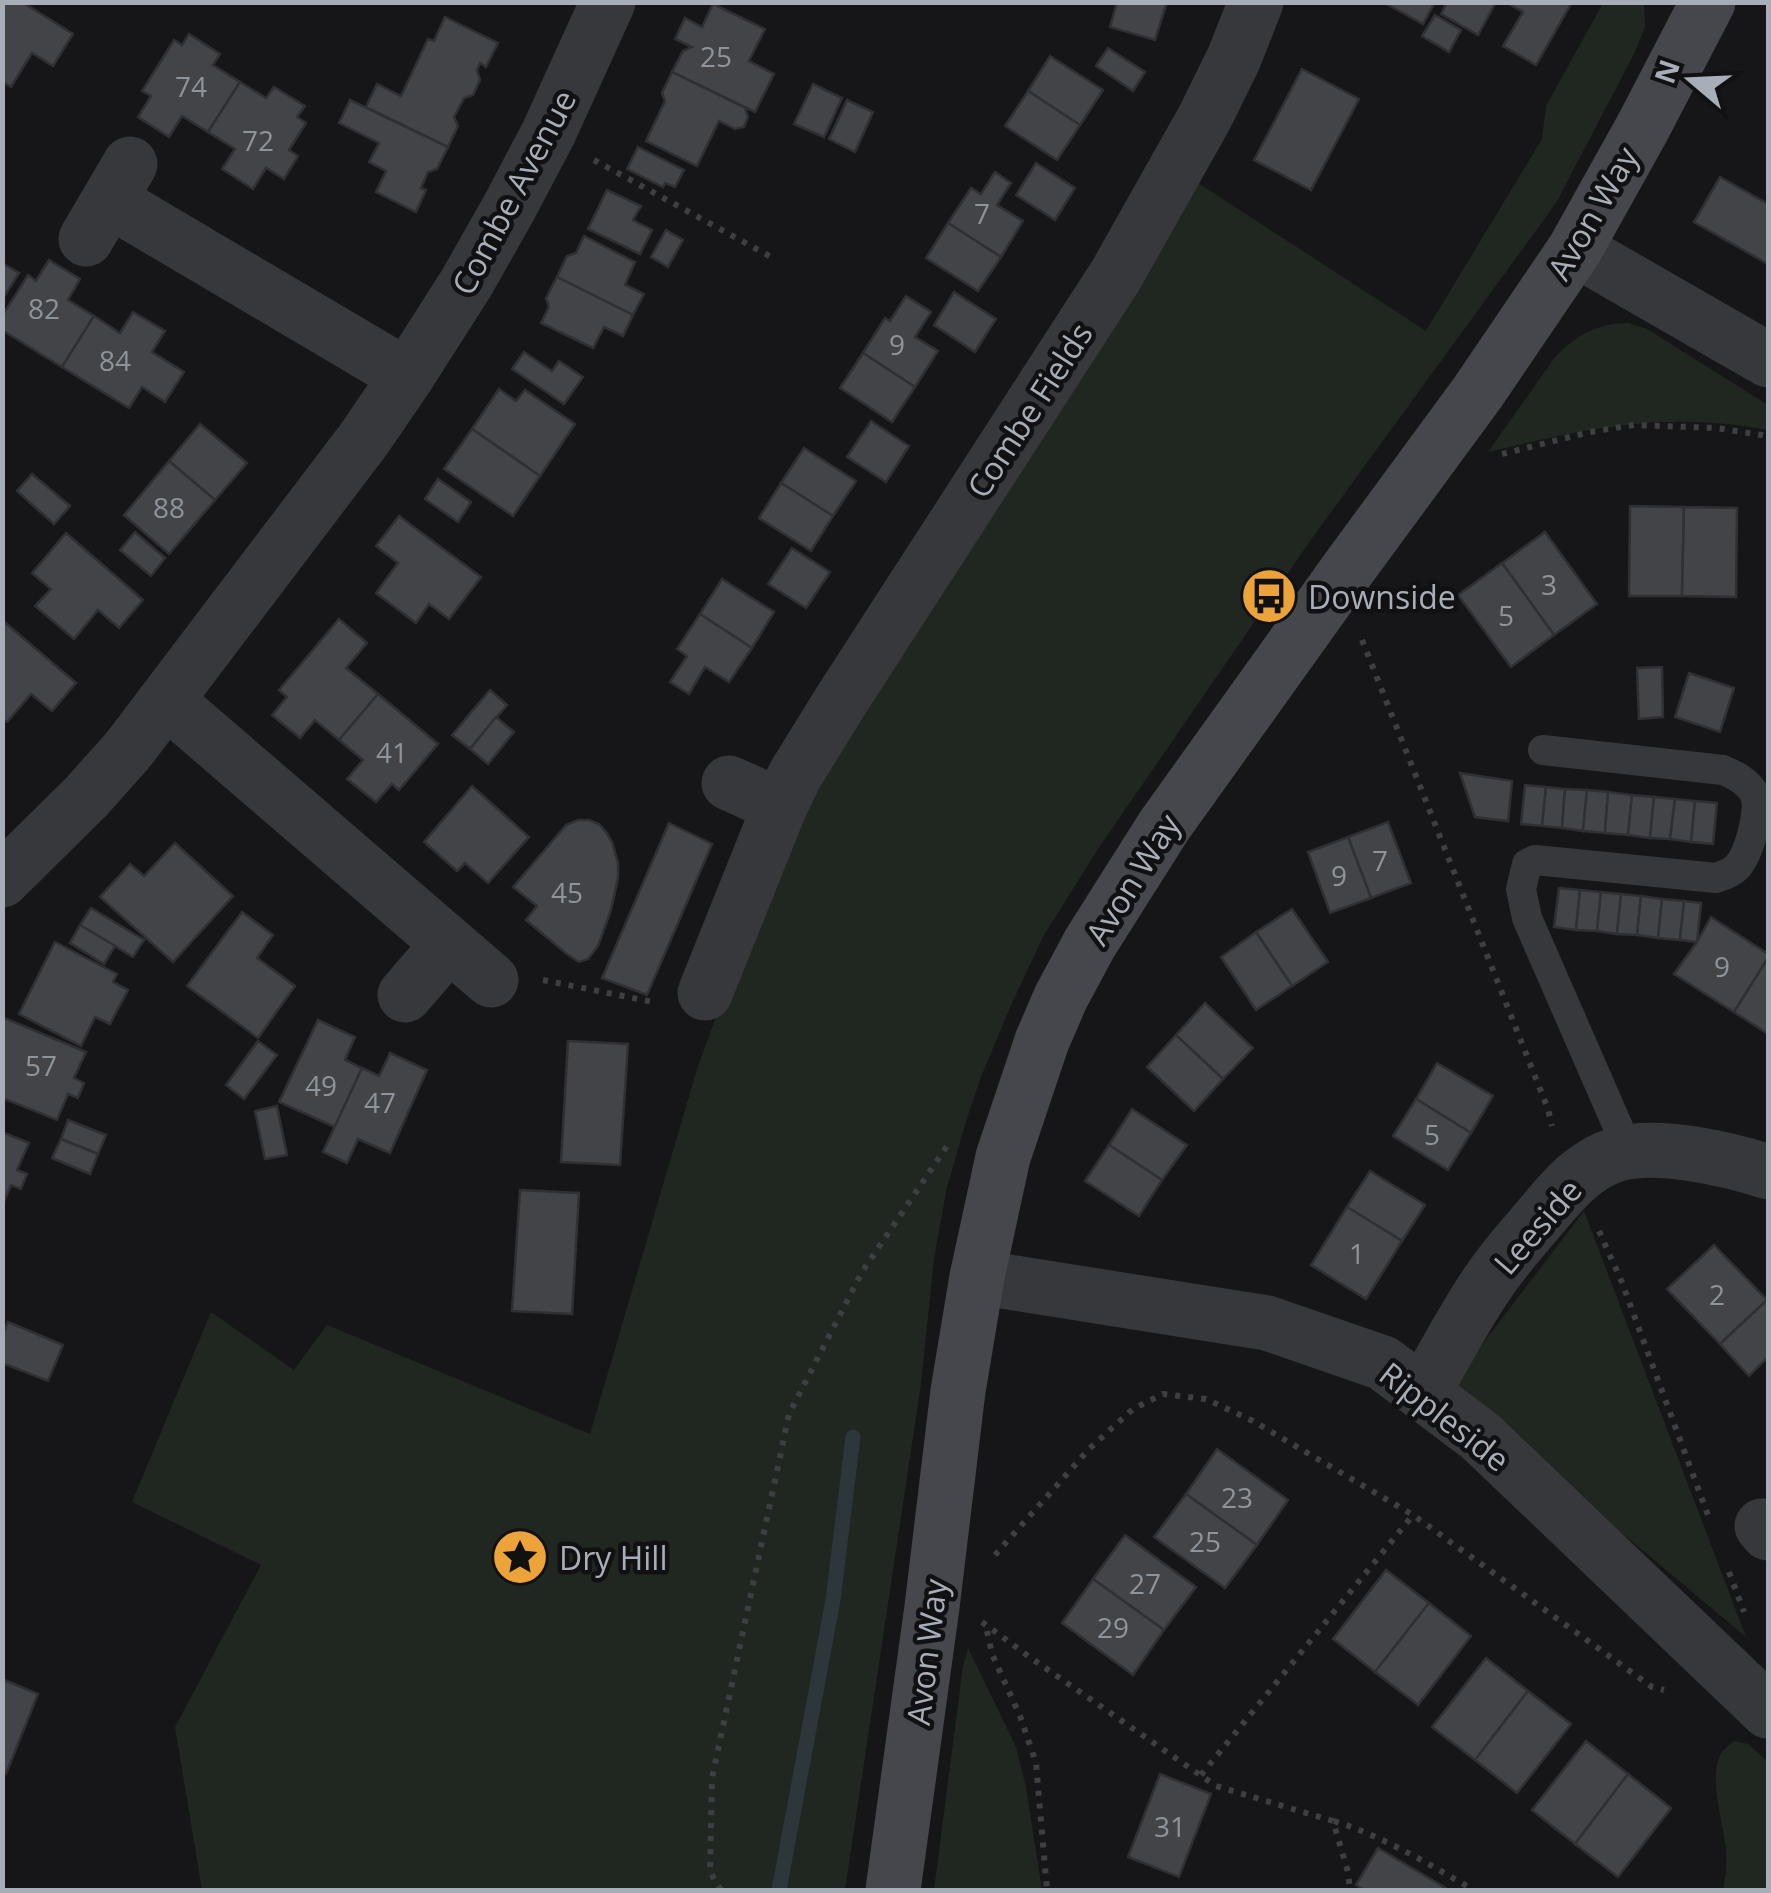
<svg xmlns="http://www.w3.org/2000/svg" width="1771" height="1893" font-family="'Open Sans',sans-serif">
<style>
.green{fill:#202720}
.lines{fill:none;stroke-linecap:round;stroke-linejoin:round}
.stream{stroke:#2c363b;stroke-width:15}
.building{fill:#424448;stroke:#303034;stroke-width:2.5}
.path{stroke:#3d3f43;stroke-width:6;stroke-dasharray:5 8;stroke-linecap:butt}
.lane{stroke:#37383c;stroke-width:30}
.street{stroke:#37383c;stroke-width:55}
.secondary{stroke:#45474c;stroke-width:55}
.labels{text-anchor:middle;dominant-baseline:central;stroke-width:9;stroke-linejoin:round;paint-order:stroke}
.number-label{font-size:28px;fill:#8e949b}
.street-label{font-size:32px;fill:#a8aeb7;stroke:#111113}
.poi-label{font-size:32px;fill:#a8aeb7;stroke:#111113;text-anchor:start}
</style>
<rect width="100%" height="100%" fill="#161618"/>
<g class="green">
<path d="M1603,3H1644L1645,27L1635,52L1556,203L1310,541L1098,849L1044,935L1012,1003L981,1077L968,1115L947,1187L934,1259L921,1384L845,1890H202L175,1727L261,1565L132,1502L211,1312L294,1370L327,1325L590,1434L697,1069L790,814L1189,177L1426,331L1542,139L1546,106Z"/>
<path d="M1628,323L1647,329L1768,405V430C1663,411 1590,428 1488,452L1556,356C1577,335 1598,323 1628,323Z"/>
<path d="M1584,1211L1746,1637L1449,1388Z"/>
<path d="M968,1648L1016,1747L1026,1787L1042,1890H934L963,1666Z"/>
<path d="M1734,1741L1748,1744L1768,1762V1890H1723C1726,1877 1727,1864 1726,1850C1724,1824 1707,1776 1722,1752C1725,1748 1730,1745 1734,1741Z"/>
</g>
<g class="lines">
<path class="stream" d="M779,1890L833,1600L853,1437"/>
</g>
<g class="building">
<path d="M2,2H22L73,34L53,66L32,53L11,87L2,81Z"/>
<path d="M1117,2H1167L1155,40L1110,27Z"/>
<path d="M1383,2H1435L1423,24Z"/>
<path d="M1447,2H1496L1478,35L1441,14Z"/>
<path d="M1510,2H1572L1536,65L1503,46L1523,12L1509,4Z"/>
<path d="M713,4L765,29L749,61L774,74L755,112L672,72L683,51L692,47L675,39L685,18L702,27Z"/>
<path d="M1435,15L1461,30L1449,52L1422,36Z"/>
<path d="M445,17L498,43L486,67L480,63L477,70L480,80L473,95L464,98L454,117L458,126L448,147L366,107L377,84L401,96L428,39L434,41Z"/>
<path d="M189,34L220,54L213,65L240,82L208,132L182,116L169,137L138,117L151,96L142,91L174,40L182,45Z"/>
<path d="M1108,48L1145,72L1133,91L1096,66Z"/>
<path d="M1050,56L1103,90L1080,125L1028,91Z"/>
<path d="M1302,69L1359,99L1311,190L1254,160Z"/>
<path d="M672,72L745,108L748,117L744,127L735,129L719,121L697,166L646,141L665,101L662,93Z"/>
<path d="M240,82L266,98L274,87L305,106L297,117L306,123L289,150L298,156L284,179L266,168L253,189L222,169L235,149L208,132Z"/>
<path d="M813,84L842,98L824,137L794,124Z"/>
<path d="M1028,91L1080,125L1057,160L1005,126Z"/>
<path d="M350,100L448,147L437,169L428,172L421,188L426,190L416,212L376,192L386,171L369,162L379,143L339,123Z"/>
<path d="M847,100L873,112L855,152L829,139Z"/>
<path d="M638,147L684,170L675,187L665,183L663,187L627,169Z"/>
<path d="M1036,163L1075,188L1055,220L1016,195Z"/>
<path d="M995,172L1011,183L997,205L1023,221L1001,257L948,223L971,188L981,194Z"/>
<path d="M1720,177L1768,204V264L1694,222Z"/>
<path d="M607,190L641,206L633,220L652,230L640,254L588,229Z"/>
<path d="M948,223L1001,257L978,291L926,258Z"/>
<path d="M666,230L683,240L668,267L651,257Z"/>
<path d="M584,236L635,262L625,285L644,294L633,315L557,277L567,256L576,253Z"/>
<path d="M49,260L80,279L68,300L94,316L62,367L2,330V316L28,275L36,281Z"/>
<path d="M2,263L19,273L2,300Z"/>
<path d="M557,277L633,315L623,336L604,327L593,348L541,323L549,307L546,298Z"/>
<path d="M954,292L996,319L975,352L934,325Z"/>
<path d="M906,296L931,312L915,337L938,351L915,387L863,353L885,318L890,321Z"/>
<path d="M133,312L165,331L152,352L184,372L165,402L142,387L129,408L62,367L94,316L120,333Z"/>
<path d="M524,352L552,371L559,361L583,377L564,404L512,369Z"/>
<path d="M863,353L915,387L892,422L840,388Z"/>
<path d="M499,389L516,401L525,390L575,424L540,476L472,429Z"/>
<path d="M871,421L909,446L886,482L847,457Z"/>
<path d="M200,424L247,463L215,500L169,461Z"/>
<path d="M472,429L540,476L513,516L444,469Z"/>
<path d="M804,448L856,481L833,516L781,483Z"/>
<path d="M169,461L215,500L169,554L124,515Z"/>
<path d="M32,474L70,506L54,524L17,491Z"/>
<path d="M438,479L471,502L458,522L425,499Z"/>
<path d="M781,483L833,516L811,551L759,518Z"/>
<path d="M1630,506L1684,507L1682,596H1629Z"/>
<path d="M1684,507L1737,508L1736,597L1682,596Z"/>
<path d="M399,516L481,577L449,619L429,604L416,623L376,593L398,563L376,546Z"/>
<path d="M135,532L165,558L151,576L120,550Z"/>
<path d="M1545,532L1597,604L1554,635L1502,563Z"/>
<path d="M66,533L143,600L119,628L98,610L74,639L35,606L51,589L32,573Z"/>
<path d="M792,548L830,572L806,608L768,584Z"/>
<path d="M1502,563L1554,635L1511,667L1458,595Z"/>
<path d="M722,579L774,612L752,648L700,614Z"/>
<path d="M700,614L752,648L729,682L705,667L689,694L670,682L687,656L677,649Z"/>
<path d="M339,619L367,643L346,668L378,694L339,740L315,720L300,738L272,715L287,697L279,690Z"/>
<path d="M2,620L76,683L52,711L31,694L7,722L2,719Z"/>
<path d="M1662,667L1663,717L1639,719L1637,668Z"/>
<path d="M1689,673L1734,688L1720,732L1675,717Z"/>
<path d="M490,690L507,705L470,749L452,735Z"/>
<path d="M378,694L438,744L399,790L392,784L376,802L347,779L363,760L339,740Z"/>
<path d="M496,717L514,732L488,764L470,749Z"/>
<path d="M1460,773L1512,781L1508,821L1475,817Z"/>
<path d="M1525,785L1546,787L1542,826L1521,824Z"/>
<path d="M472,786L529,837L488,883L465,863L457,871L424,842Z"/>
<path d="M1546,787L1565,789L1562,828L1542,826Z"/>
<path d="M1565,789L1587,790L1583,831L1562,828Z"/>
<path d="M1587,790L1608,792L1605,833L1583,831Z"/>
<path d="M1608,792L1632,795L1628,835L1605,833Z"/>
<path d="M1632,795L1654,797L1650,838L1628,835Z"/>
<path d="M1654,797L1675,799L1670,839L1650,838Z"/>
<path d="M1675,799L1695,801L1691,842L1670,839Z"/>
<path d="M1695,801L1717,803L1713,844L1691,842Z"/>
<path d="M578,820H589L599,824L606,832L612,842L618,863V878L611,910L598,946L588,959L579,962L568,955L526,920L537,906L513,887L566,825Z"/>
<path d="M1388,822L1411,883L1371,898L1348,837Z"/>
<path d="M669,823L712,844L647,995L602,978Z"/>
<path d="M1348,837L1371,898L1330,913L1308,852Z"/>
<path d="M175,843L233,896L173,962L100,897L130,864L144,876Z"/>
<path d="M1559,888L1580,890L1576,930L1554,927Z"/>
<path d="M1580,890L1601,892L1597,931L1576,930Z"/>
<path d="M1601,892L1621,894L1617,934L1597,931Z"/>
<path d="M1621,894L1641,896L1637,935L1617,934Z"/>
<path d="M1641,896L1662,899L1658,938L1637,935Z"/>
<path d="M1662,899L1684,901L1680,940L1658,938Z"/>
<path d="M1684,901L1701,903L1697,942L1680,940Z"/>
<path d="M91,908L144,940L133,957L80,925Z"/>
<path d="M1292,909L1328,962L1292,986L1256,932Z"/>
<path d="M242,912L273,935L257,958L295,986L258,1038L187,986Z"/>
<path d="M1711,917L1768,954V958L1734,1012L1674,974L1697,942Z"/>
<path d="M80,925L115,946L104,964L70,943Z"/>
<path d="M1256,932L1292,986L1256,1010L1221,957Z"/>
<path d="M55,942L117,974L113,982L128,990L110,1024L95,1017L81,1046L19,1014Z"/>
<path d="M1768,958V1034L1734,1012Z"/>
<path d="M1205,1003L1253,1048L1223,1079L1176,1035Z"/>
<path d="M2,1017L86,1052L74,1078L84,1083L78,1098L68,1094L57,1120L2,1098Z"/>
<path d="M318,1020L355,1037L345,1060L362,1068L335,1127L279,1102Z"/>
<path d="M1176,1035L1223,1079L1194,1111L1147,1067Z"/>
<path d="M258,1041L277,1055L244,1099L226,1085Z"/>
<path d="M568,1041L628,1044L620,1165L561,1162Z"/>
<path d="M390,1053L427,1070L390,1153L358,1139L347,1163L323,1152L362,1068L379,1076Z"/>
<path d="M1437,1063L1493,1096L1471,1133L1416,1099Z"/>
<path d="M1416,1099L1471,1133L1448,1170L1393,1136Z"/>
<path d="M277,1106L287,1155L265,1159L255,1111Z"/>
<path d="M1132,1109L1187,1145L1162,1180L1109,1145Z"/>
<path d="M68,1120L106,1135L98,1154L61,1139Z"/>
<path d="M2,1132L29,1143L17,1170L27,1174L21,1189L11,1185L2,1206Z"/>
<path d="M61,1139L98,1154L90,1174L52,1158Z"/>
<path d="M1109,1145L1162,1180L1139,1216L1085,1181Z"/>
<path d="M1370,1171L1425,1205L1402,1241L1347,1207Z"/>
<path d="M520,1190L579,1193L572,1314L512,1311Z"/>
<path d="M1347,1207L1402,1241L1366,1299L1311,1265Z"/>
<path d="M1714,1245L1767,1300L1720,1344L1667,1289Z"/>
<path d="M1767,1300L1768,1302V1357L1749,1376L1720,1344Z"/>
<path d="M8,1322L63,1345L48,1381L2,1363V1336Z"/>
<path d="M1217,1449L1288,1500L1257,1545L1186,1494Z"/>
<path d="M1186,1494L1257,1545L1225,1588L1154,1537Z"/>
<path d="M1125,1535L1196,1587L1164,1630L1093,1579Z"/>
<path d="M1386,1570L1429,1603L1375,1672L1333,1639Z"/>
<path d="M1093,1579L1164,1630L1133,1675L1062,1623Z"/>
<path d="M1429,1603L1471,1636L1418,1705L1375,1672Z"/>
<path d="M1486,1658L1528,1691L1475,1760L1432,1727Z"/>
<path d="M2,1679L38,1694L6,1774L2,1772Z"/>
<path d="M1528,1691L1571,1724L1517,1793L1475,1760Z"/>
<path d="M1586,1741L1628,1774L1575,1844L1532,1810Z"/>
<path d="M1160,1774L1211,1794L1179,1877L1128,1857Z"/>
<path d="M1628,1774L1671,1808L1618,1877L1575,1844Z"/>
<path d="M1378,1848L1449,1890H1365L1356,1885Z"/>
</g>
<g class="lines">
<g class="path">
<path d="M594,160L773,258"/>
<path d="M1502,454L1590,432L1634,425L1717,428L1768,436"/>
<path d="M1362,640L1548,1109L1552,1126"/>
<path d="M543,980L653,1002"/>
<path d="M1599,1231L1621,1280L1709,1518"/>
<path d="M995,1555L1089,1449L1133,1409L1163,1394L1206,1399L1253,1421L1413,1515L1652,1687L1664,1690"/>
<path d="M1729,1572L1744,1612"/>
<path d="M982,1622L1028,1656L1216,1786L1333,1821L1348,1872L1350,1890"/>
<path d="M987,1631L992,1654L1020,1716L1036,1763L1047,1890"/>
<path d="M1201,1775L1413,1515"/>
<path d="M1334,1821C1385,1837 1428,1864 1474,1890"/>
<path d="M721,1890L710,1872L712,1778L789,1414L862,1272L949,1143"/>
</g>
<path class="lane" d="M1543,750L1723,770C1735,775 1749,782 1755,795C1761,811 1749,853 1738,866C1732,873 1724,875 1716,878L1535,860L1527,864L1521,889L1527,918L1629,1152"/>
<g class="street">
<path d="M109,200L407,376"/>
<path d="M86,239L130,164"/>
<path d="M1575,249L1768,360"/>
<path d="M167,701L491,980"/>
<path d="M729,783L780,806"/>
<path d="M2,880L86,797L128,750L364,439L407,376L467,282L510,206L548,134L608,2"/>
<path d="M705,993L780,806L795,775L842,699L1116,275L1205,117L1234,58L1256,2"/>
<path d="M405,995L449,944"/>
<path d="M977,1277L1267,1323L1383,1363L1481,1437L1768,1711"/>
<path d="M1423,1393C1444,1356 1464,1317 1489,1281C1503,1260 1520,1241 1537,1221C1560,1194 1581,1165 1618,1154C1659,1143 1729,1159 1768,1172"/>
<path d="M1762,1526L1768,1533"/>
</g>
<path class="secondary" d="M893,1890L932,1607L958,1391L977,1277L1003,1157L1042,1041L1061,997L1090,943L1164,826L1348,569L1478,392L1575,249L1643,127L1708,2"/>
</g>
<defs>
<g id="bus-disc" transform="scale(2.875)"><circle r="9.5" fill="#eba33a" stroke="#111113"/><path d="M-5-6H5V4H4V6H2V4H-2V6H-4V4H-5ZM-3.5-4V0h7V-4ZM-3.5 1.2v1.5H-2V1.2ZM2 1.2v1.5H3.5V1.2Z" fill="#111"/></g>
<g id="sight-disc" transform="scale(2.875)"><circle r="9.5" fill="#eba33a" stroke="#111113"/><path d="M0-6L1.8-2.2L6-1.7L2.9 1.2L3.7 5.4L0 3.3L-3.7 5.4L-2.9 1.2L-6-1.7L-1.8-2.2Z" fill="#111"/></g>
</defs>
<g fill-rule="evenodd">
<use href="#bus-disc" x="1269" y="596"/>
<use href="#sight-disc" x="520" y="1557"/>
</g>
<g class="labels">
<g class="number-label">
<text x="716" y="56">25</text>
<text x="191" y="86">74</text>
<text x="258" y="140">72</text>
<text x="982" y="213">7</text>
<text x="44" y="308">82</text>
<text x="897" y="344">9</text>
<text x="115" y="360">84</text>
<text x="169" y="507">88</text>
<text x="1549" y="584">3</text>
<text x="1506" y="615">5</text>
<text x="392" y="752">41</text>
<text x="1380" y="860">7</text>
<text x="1339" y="875">9</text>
<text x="567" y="892">45</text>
<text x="1722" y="966">9</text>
<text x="41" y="1065">57</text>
<text x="321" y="1085">49</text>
<text x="380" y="1102">47</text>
<text x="1432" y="1134">5</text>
<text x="1357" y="1253">1</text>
<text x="1717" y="1294">2</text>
<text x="1237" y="1497">23</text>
<text x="1205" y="1541">25</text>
<text x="1145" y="1583">27</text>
<text x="1113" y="1627">29</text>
<text x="1170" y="1826">31</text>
</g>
<g class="street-label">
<text transform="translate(513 192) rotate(-62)">Combe Avenue</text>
<text transform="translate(1592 213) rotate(-60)">Avon Way</text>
<text transform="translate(1029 410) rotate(-57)">Combe Fields</text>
<text transform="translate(1132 879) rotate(-58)">Avon Way</text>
<text transform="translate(1537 1226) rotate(-49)">Leeside</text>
<text transform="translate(1445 1416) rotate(38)">Rippleside</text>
<text transform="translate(926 1652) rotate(-83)">Avon Way</text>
</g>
<g class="poi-label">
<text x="1308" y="596">Downside</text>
<text x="559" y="1557">Dry Hill</text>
</g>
</g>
<rect width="1771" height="1893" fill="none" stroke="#a8aeb7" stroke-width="10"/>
<g transform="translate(1691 80) rotate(289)" stroke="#111113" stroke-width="8" paint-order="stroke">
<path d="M0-8L18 38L0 25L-18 38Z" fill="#a8aeb7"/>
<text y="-15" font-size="28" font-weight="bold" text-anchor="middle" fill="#a8aeb7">N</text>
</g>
</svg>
